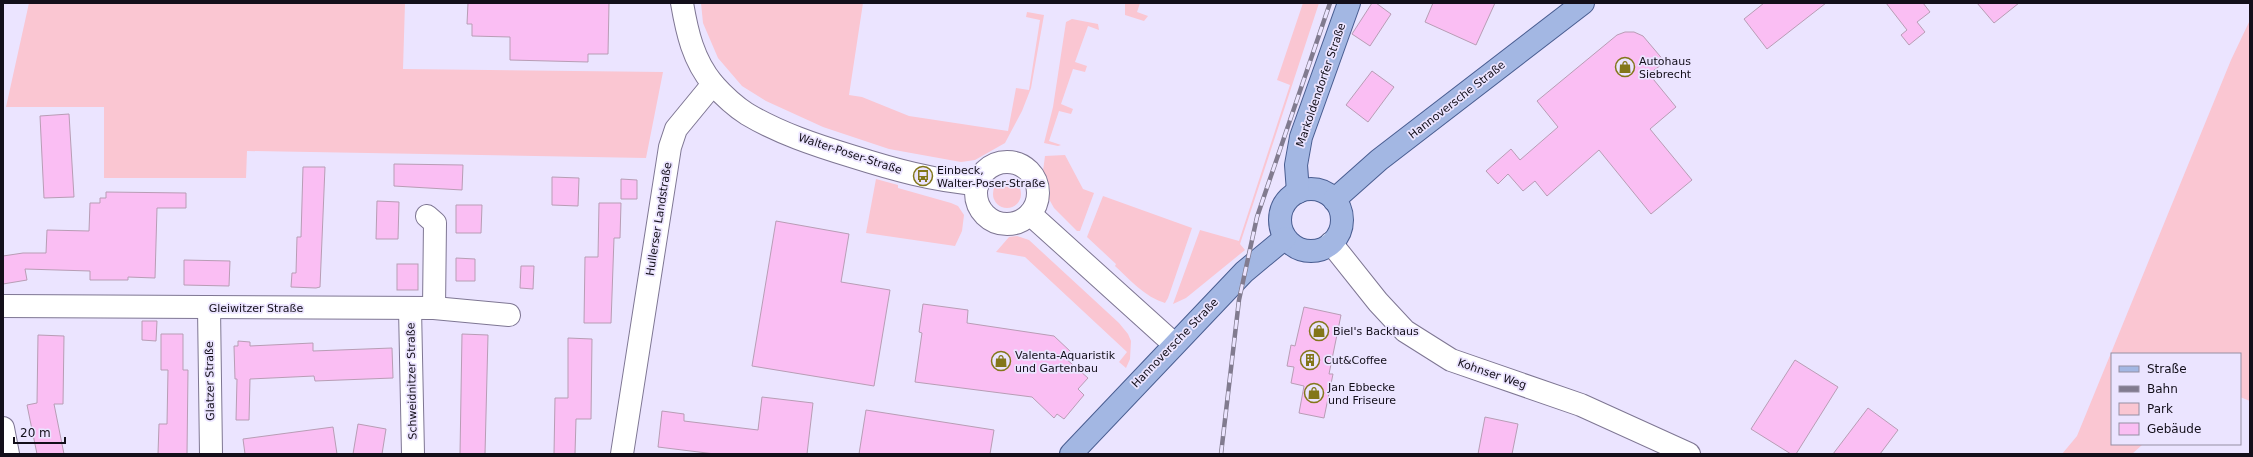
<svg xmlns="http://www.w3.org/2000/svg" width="2253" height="457" font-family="'DejaVu Sans',sans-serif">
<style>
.green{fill:#fac6d2}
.building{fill:#fabef3;stroke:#b89db5}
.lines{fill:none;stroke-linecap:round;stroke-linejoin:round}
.minor-casing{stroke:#7e7693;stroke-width:24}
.major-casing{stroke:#495d91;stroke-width:24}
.minor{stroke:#fff;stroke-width:22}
.major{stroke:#a3b7e3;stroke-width:22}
.rail-casing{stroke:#817b8f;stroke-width:4.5}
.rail{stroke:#ebe4ff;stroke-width:3;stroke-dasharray:9;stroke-linecap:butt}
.labels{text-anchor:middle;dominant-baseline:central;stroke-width:3.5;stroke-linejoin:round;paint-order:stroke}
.poi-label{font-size:11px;fill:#130f1a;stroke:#ebe4ff;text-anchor:start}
.street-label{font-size:11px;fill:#130f1a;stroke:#ebe4ff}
</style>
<rect width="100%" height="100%" fill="#ebe4ff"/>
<g class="green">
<path d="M29,3H405L403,69L663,72L646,158L247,151L246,178H104V107H6Z"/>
<path d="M701,3H863L849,95L862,97L909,116L1008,131L1016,88L1029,90L1040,20L1026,17L1027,12L1044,15L1031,88L1022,111L1005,143L975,160L961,162L889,149L823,127L766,101L742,86L718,58L703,23Z"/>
<path d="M1125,3H1140L1137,12L1148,16L1144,21L1125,15Z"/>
<path d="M1303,3H1319L1240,244L1245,250L1186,298L1173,304L1200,230L1239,241L1290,85L1277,80Z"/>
<path d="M1072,19L1098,24L1099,30L1088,26L1075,62L1087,66L1085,72L1073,69L1061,104L1073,109L1071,114L1059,111L1049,141L1061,145L1058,146L1044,143L1053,107L1066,22Z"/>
<path d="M2250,20V401L2240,397V354H2112V444H2143L2132,454H2062L2077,436L2231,60Z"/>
<path d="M1065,155L1083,189L1094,193L1080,231H1077L1054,208L1049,199L1050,190L1043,171L1045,156Z"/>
<path d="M876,179L898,185V188L951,203L958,206L964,215L962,231L955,246L866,233Z"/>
<circle cx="1007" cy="194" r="14"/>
<path d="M1103,196L1192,228L1168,298L1165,303C1145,297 1130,280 1115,266L1116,264L1087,237Z"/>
<path d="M1017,236L1029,240L1119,323L1128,334L1131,341L1130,359L1126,368L1119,362L1127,352L1025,257L996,252L1009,237Z"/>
</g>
<g class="building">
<path d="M468,3H609L608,54H588V62L510,60V37L472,36V24H467Z"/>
<path d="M1372,3H1376L1391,14L1370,46L1352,34Z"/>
<path d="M1433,3H1495L1476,45L1425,22Z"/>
<path d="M1764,3H1826L1767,49L1744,19Z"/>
<path d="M1886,3H1923L1930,12L1917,22L1925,32L1909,45L1901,35L1907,30Z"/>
<path d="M1977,3H2019L1994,23Z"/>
<path d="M1625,32H1634L1643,36L1665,62L1649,74L1676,107L1650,129L1692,180L1651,214L1599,150L1547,196L1535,181L1523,191L1508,174L1498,184L1486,171L1511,149L1520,160L1558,127L1537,101L1617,35Z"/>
<path d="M1372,71L1394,87L1368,122L1346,105Z"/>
<path d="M69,114L74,197L44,198L40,116Z"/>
<path d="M394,164L463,165L462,190L394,186Z"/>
<path d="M303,167H325L320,287L316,288L291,287L292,273H296L297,237H301Z"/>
<path d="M552,177L579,178L578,206L552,205Z"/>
<path d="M621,179L637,180V199H621Z"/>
<path d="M106,192L186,193V208H157L155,278L128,277V280H90V271L25,269L27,280L3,284V256L23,253H46L47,230L89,231L90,203H100V198H106Z"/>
<path d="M377,201L399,202L398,239H376Z"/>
<path d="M599,203H621L620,238H614L611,323H584L585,257H598Z"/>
<path d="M456,205H482L481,233H456Z"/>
<path d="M776,221L849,234L841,282L890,290L874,386L752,366Z"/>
<path d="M456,258L475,259V281H456Z"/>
<path d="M184,260L230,261L229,286L184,285Z"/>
<rect x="397" y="264" width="21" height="26"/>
<path d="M521,266H534L533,289L520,288Z"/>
<path d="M923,304L968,310L967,323L1054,336L1071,352L1065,358L1088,378L1078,389L1084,395L1064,419L1057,414L1054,418L1032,397L915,382L922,333L919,332Z"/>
<path d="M1304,307L1341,315L1329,374H1333L1324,418L1299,413L1304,386L1291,383L1294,367L1287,366L1291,345L1295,346Z"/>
<path d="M142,321H157L156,341L142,340Z"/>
<path d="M161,334H183V370H188L187,454H158L159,424H167L168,370H161Z"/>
<path d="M462,334L488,335L485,454H460Z"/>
<path d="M38,335L64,336L63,404H54L64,454H37L27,405L37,403Z"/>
<path d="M568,338L592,339L591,419H576L575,454H554L555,398H568Z"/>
<path d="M238,341L250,342V346L313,343V351L392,348L393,378L315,381L314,376L250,379L249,420H236L237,379H235L234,346H238Z"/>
<path d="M1795,360L1838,387L1796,454H1791L1751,429Z"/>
<path d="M762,397L813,403L807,454H715L658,447L662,411L684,414V421L758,430Z"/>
<path d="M1868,408L1898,430L1880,454H1833Z"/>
<path d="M866,410L994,430L990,454H859Z"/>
<path d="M1485,417L1518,424L1512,454H1478Z"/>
<path d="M358,424L386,429L382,454H353Z"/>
<path d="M333,427L337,454H245L243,439Z"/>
</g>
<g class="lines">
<g class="minor-casing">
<g id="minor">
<path d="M682,3C687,32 693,60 713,84C722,94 736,107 747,114C779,133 815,145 851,156C892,169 934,181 978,184"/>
<circle cx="1007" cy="193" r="31"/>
<path d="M1030,214L1174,344"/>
<path d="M427,216L435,223L434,308"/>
<path d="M1331,243L1378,302L1405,331L1451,360L1581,405L1689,454"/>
<path d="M3,306L434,308L509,315"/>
<path d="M209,308L211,454"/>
<path d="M410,308L413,454"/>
<path d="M3,428L8,454"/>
<path d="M622,454L670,147L676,129L713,84"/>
</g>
</g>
<g class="major-casing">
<g id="major">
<circle cx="1311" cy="220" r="31"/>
<path d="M1298,192L1296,165L1301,137L1349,3"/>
<path d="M1334,200L1379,160L1583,3"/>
<path d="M1071,454L1244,272L1285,238"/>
</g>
</g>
<use href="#minor" class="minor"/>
<use href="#major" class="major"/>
<g class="rail-casing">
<path id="rail" d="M1221,454L1239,300L1257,217L1330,3"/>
</g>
<use href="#rail" class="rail"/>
</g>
<defs>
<g id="shop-ring" transform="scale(1)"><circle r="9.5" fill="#ebe4ff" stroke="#83761a" stroke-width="1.5"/><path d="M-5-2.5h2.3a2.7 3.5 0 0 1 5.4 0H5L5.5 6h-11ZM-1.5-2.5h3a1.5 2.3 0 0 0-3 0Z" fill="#83761a"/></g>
<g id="bus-ring" transform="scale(1)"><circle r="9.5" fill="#ebe4ff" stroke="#83761a" stroke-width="1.5"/><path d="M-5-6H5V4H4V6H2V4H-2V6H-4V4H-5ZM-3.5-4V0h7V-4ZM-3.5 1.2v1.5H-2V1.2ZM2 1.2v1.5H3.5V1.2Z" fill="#83761a"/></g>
<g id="building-ring" transform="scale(1)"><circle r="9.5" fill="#ebe4ff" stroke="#83761a" stroke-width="1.5"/><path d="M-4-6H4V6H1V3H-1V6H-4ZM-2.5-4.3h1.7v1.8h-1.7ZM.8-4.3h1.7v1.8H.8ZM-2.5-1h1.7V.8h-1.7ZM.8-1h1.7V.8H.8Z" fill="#83761a"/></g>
</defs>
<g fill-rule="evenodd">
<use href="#shop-ring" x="1625" y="67"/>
<use href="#bus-ring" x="923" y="176"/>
<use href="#shop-ring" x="1319" y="331"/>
<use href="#building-ring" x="1310" y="360"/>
<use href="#shop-ring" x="1001" y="361"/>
<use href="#shop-ring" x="1314" y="393"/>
</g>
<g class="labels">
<g class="poi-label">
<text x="1639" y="61">Autohaus<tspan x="1639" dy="13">Siebrecht</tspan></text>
<text x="937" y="170">Einbeck,<tspan x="937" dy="13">Walter-Poser-Straße</tspan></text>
<text x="1333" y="331">Biel's Backhaus</text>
<text x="1015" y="355">Valenta-Aquaristik<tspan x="1015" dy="13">und Gartenbau</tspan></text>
<text x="1324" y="360">Cut&amp;Coffee</text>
<text x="1328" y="387">Jan Ebbecke<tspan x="1328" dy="13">und Friseure</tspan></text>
</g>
<g class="street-label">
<text transform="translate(1321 85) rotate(-71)">Markoldendorfer Straße</text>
<text transform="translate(1457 100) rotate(-38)">Hannoversche Straße</text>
<text transform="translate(850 154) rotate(18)">Walter-Poser-Straße</text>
<text transform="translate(659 219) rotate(-81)">Hullerser Landstraße</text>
<text x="256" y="308">Gleiwitzer Straße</text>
<text transform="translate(1175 343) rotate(-46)">Hannoversche Straße</text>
<text transform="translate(1492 374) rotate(19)">Kohnser Weg</text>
<text transform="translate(210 381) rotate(-91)">Glatzer Straße</text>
<text transform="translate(412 381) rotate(-91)">Schweidnitzer Straße</text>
</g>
</g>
<rect width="2253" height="457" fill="none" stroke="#130f1a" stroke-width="8"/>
<rect x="2111" y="353" width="130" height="92" fill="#ebe4ff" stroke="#958fa3"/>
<rect x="2119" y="366" width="20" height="6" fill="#a3b7e3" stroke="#958fa3"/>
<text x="2147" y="373" font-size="12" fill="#130f1a">Straße</text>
<rect x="2119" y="386" width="20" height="6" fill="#817b8f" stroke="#958fa3"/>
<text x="2147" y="393" font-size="12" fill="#130f1a">Bahn</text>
<rect x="2119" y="403" width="20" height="12" fill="#fac6d2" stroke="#958fa3"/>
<text x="2147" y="413" font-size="12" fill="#130f1a">Park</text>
<rect x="2119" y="423" width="20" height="12" fill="#fabef3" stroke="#958fa3"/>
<text x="2147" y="433" font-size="12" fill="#130f1a">Gebäude</text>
<path d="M14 437v6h51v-6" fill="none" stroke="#130f1a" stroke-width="2"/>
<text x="20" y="437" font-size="12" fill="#130f1a" stroke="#ebe4ff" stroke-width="3" paint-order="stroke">20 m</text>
</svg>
